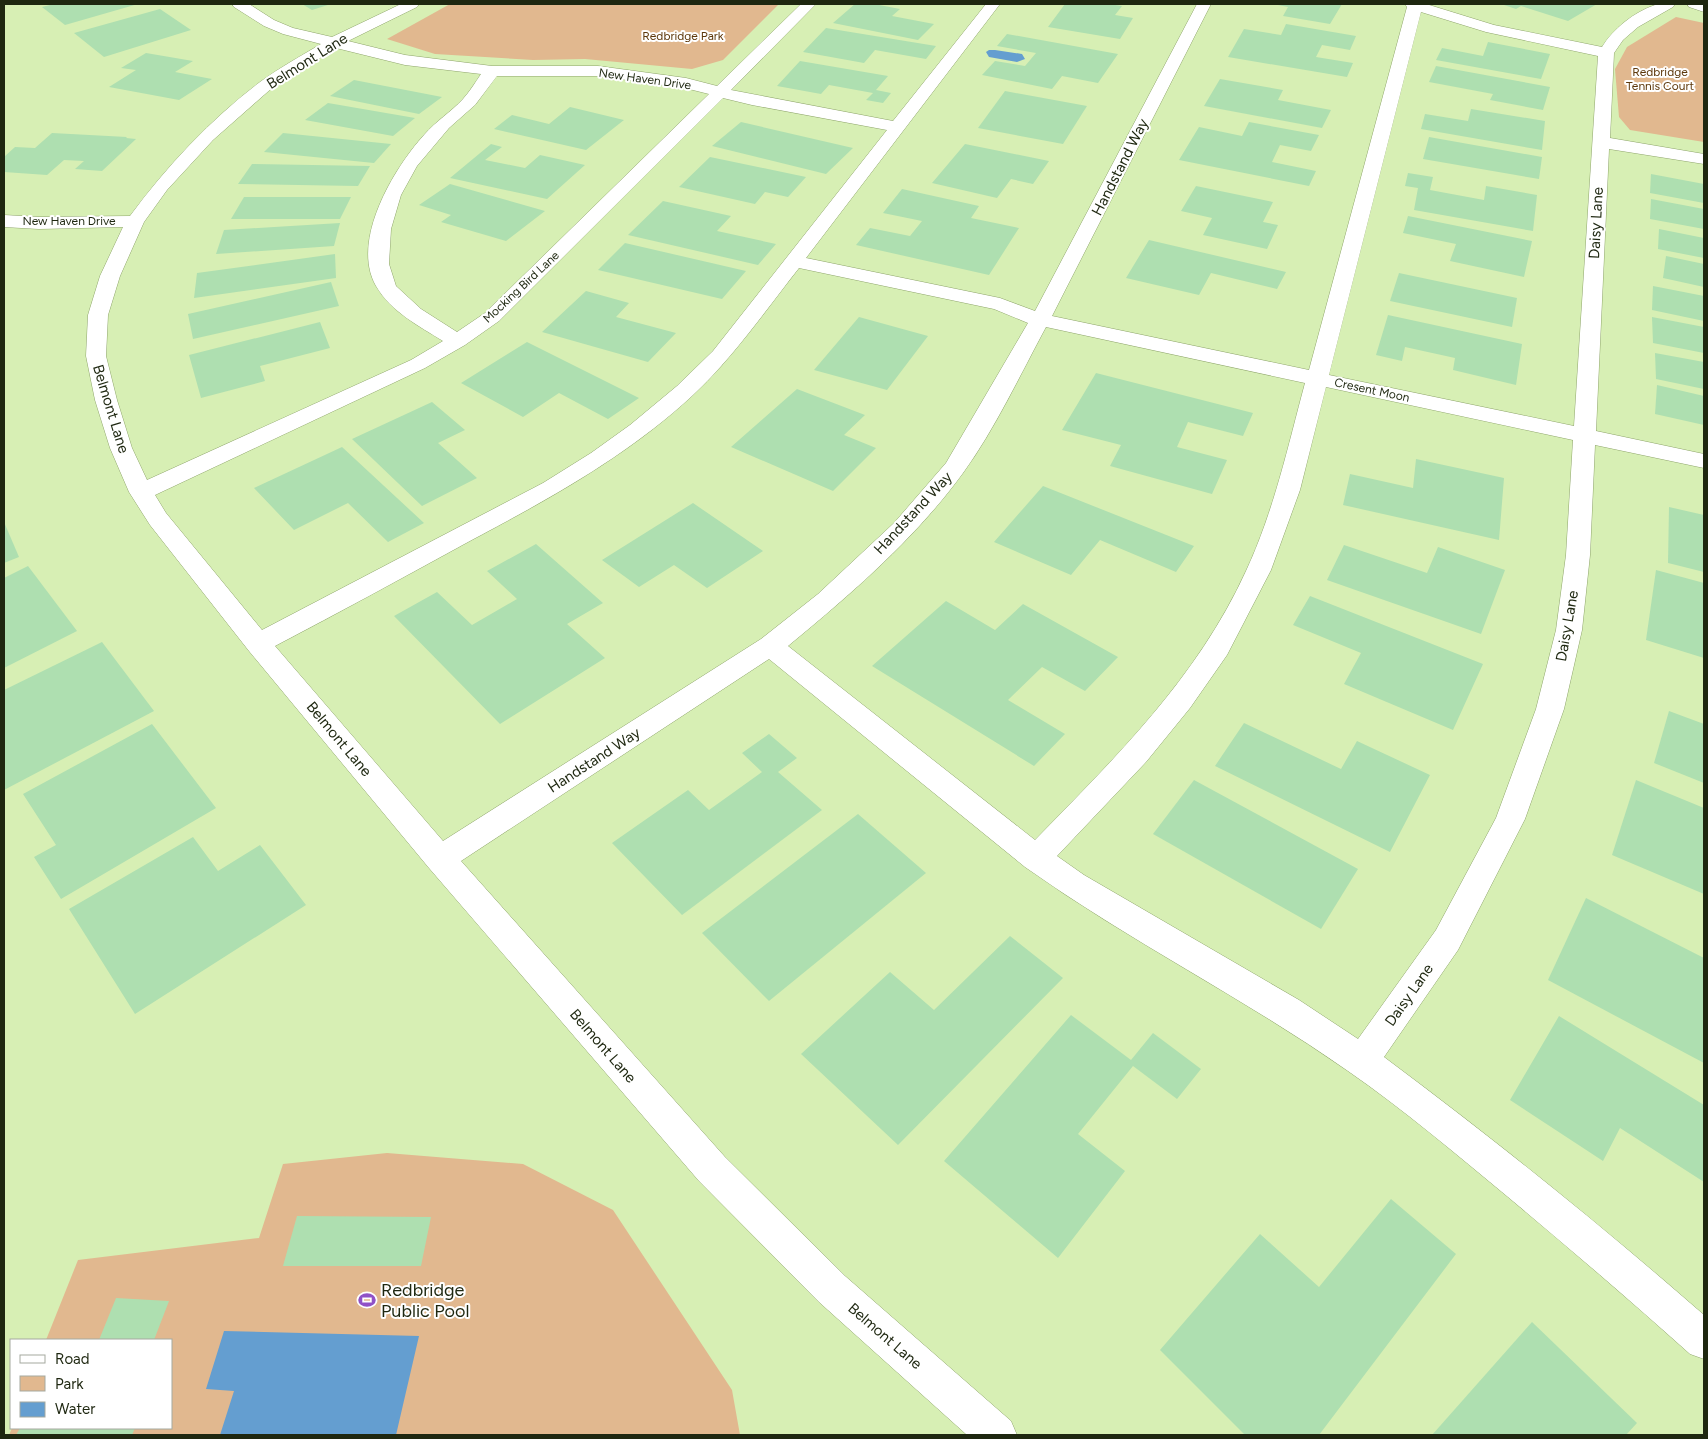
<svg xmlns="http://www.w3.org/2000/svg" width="1708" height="1439" font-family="Figtree,sans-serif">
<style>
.green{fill:#e1b88f}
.water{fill:#649ed0}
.building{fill:#aedfb0}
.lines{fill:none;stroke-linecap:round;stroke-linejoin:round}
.minor-casing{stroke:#8fa56c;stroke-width:1}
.minor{fill:#fff;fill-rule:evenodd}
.labels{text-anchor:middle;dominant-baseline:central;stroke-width:4;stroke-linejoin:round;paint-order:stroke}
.far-park-label{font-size:12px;fill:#5d380c;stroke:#fff}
.far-street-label{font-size:12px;fill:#1e2710;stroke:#fff}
.street-label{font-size:15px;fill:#1e2710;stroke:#fff}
.near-poi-label{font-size:18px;fill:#1e2710;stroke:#fff;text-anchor:start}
</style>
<rect width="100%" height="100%" fill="#d7efb4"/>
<g class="green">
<path d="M450,4H779L723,60L692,69L585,59L533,60L435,54L387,39Z"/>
<path d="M1676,17L1704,23V142L1630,130L1619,117L1615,69L1627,47Z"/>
<path d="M387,1153L523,1164L613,1210L732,1390L740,1435H9L12,1428H171V1340H46L78,1260L259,1238L283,1164Z"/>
</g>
<g class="water">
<path d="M989,50H995L1022,54L1025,59L1017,62L989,57L986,52Z"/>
<path d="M224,1331L419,1336L396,1435H220L234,1391L206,1389Z"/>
</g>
<g class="building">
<path d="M54,4H138L65,25L42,7Z"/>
<path d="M302,4H331L312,10Z"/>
<path d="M855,4H874L900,9L892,16L934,24L918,40L833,23Z"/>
<path d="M1065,4H1109L1122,6L1115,15L1133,18L1120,39L1048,27Z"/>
<path d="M1273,4H1342L1330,24L1283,16L1288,7Z"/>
<path d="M1501,4H1597L1568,21L1521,6L1516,9Z"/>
<path d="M160,9L191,30L104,57L74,33Z"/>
<path d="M1286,24L1356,36L1350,50L1322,45L1316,57L1353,63L1347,77L1228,57L1244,29L1281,35Z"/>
<path d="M826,28L936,46L926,59L875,50L864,63L803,52Z"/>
<path d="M1007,34L1118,54L1098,83L1062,76L1052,89L982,75L995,61L1025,66L1036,53L997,46Z"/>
<path d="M1488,42L1550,54L1541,79L1436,60L1442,48L1483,56Z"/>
<path d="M146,53L193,61L175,72L212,79L179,100L109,87L136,70L121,68Z"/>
<path d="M800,61L888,76L876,90L891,93L883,103L866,100L873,93L829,85L821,94L777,86Z"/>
<path d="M1436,66L1550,87L1543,110L1490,100L1493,94L1429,82Z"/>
<path d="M1220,79L1283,90L1278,100L1331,110L1322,128L1204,106Z"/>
<path d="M354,80L442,97L419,114L330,96Z"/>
<path d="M1005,91L1087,106L1063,144L978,128Z"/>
<path d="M328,103L415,118L393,136L305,120Z"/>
<path d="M570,107L624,120L586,150L494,129L512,115L549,124Z"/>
<path d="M1471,109L1545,121L1542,150L1421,129L1425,114L1468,121Z"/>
<path d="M741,122L853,148L826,174L712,146Z"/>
<path d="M1249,122L1319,135L1311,151L1280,145L1272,162L1316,171L1309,186L1179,160L1199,127L1242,136Z"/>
<path d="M52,133L127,137L126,138L136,139L102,171L75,169L84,161L64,160L47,175L4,172V157L15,147L35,148Z"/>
<path d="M283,133L391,144L374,163L264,152Z"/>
<path d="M1429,137L1542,157L1539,179L1423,159Z"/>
<path d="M491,144L502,147L485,160L525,168L540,155L585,165L547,199L450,178Z"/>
<path d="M965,144L1049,161L1033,184L1011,179L997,198L932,183Z"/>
<path d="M710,157L806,177L788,197L765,192L755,204L679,187Z"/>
<path d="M252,164L370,166L358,186L238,184Z"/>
<path d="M1408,173L1433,177L1430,190L1484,200L1486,186L1537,195L1533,231L1414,210L1418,188L1405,186Z"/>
<path d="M1651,174L1704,184V203L1650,193Z"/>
<path d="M450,184L545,211L506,241L441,222L451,215L419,205Z"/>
<path d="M1196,186L1273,202L1263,222L1278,225L1267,249L1203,235L1212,218L1181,211Z"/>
<path d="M902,189L979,206L971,218L1019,228L989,275L856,245L870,228L910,236L922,221L883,213Z"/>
<path d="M244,197H351L340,219H231Z"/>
<path d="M1651,199L1704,209V229L1650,219Z"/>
<path d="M663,201L731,216L717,231L776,244L758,265L628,235Z"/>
<path d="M1408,216L1532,241L1524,277L1450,261L1456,244L1403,233Z"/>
<path d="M340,223L334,246L216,254L224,230Z"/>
<path d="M1659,229L1704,238V258L1658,249Z"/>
<path d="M1149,240L1286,272L1277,289L1211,273L1199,295L1126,278Z"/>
<path d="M625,243L746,271L722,299L598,270Z"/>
<path d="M335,254L336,278L194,298L197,273Z"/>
<path d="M1666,256L1704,264V287L1663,278Z"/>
<path d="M1399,273L1517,298L1512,327L1390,301Z"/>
<path d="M331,282L339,306L193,339L188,314Z"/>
<path d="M1653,286L1704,296V321L1652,310Z"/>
<path d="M586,291L629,303L616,317L676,333L648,362L542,332Z"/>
<path d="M1388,315L1522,344L1516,385L1453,370L1455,358L1405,347L1402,361L1376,355Z"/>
<path d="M859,317L928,336L887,390L814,370Z"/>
<path d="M1652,317L1704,327V353L1653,343Z"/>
<path d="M320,322L330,348L260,366L265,381L201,398L189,355Z"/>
<path d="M527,342L639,398L608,419L559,393L523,417L461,383Z"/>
<path d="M1655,353L1704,362V389L1656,379Z"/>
<path d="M1096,373L1253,413L1243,436L1188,422L1177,447L1227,460L1212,494L1110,466L1121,445L1062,430Z"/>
<path d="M1657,385L1704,396V425L1655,414Z"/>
<path d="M797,389L865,415L844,435L876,448L833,491L731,447Z"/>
<path d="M432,402L465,430L438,443L477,478L422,506L352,439Z"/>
<path d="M342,447L424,523L388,542L348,503L294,530L254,488Z"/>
<path d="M1416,459L1504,478L1499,540L1343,505L1350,474L1413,488Z"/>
<path d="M1043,486L1194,546L1176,572L1100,540L1071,575L994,542Z"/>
<path d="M693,503L763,551L707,588L674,565L639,587L602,560Z"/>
<path d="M1669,507L1704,515V572L1668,563Z"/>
<path d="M4,522L19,557L4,563Z"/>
<path d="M536,544L603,603L567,624L605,658L500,724L394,616L437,592L472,625L517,599L487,571Z"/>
<path d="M1344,545L1427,573L1438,547L1505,570L1481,634L1327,580Z"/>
<path d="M28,566L77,631L4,668V578Z"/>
<path d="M1656,570L1704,583V658L1646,640Z"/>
<path d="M1310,596L1483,664L1453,730L1344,684L1361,653L1293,625Z"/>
<path d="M946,601L995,630L1023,604L1118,657L1085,691L1042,667L1008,700L1065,734L1034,766L872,666Z"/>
<path d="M102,642L154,711L4,790V690Z"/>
<path d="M1669,711L1704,724V783L1654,763Z"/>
<path d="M1244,723L1341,769L1357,741L1430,775L1390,852L1215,766Z"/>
<path d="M152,724L216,808L61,899L34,857L56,845L23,794Z"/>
<path d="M769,734L797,758L778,772L822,810L682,915L612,843L688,790L709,810L762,772L742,753Z"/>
<path d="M1194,780L1358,869L1321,929L1153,834Z"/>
<path d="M1636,780L1704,808V894L1612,855Z"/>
<path d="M858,814L926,873L769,1001L702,933Z"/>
<path d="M193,837L218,871L260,845L306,905L135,1014L69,909Z"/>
<path d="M1586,898L1704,958V1063L1548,980Z"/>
<path d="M1010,936L1063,978L898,1145L801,1054L890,972L934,1010Z"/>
<path d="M1071,1015L1131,1060L1153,1033L1201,1069L1177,1099L1133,1066L1078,1134L1125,1171L1058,1258L944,1161Z"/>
<path d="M1559,1016L1704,1105V1182L1620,1128L1603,1161L1510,1100Z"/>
<path d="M1391,1199L1456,1254L1319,1435H1245L1160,1350L1260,1234L1319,1287Z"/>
<path d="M297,1216L431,1217L421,1266H283Z"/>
<path d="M116,1298L169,1301L154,1340H99Z"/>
<path d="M1532,1322L1637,1423L1626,1435H1432Z"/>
<path d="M20,1428H135L132,1435H16Z"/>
</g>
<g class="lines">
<g class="minor-casing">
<g id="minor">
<path d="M232,4H249L274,20L293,28L332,37L401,4H419L417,7L348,41L405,55L492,66H598L686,78L717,86L801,4H816L731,90L893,121L986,4H1000L806,258L1000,298L1035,311L1197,4H1211L1052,316L1309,370L1407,7L1405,4H1426L1494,25L1602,47C1613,29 1634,12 1655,5C1661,3 1669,4 1675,4L1673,7L1638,27L1623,40L1614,53L1610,138L1704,154V164L1609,149L1596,431L1704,454V468L1595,445L1590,555L1582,630L1564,709L1525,819L1458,950L1384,1057C1494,1139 1601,1225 1704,1315V1359L1690,1354C1630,1300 1569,1248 1508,1197C1456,1154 1403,1109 1348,1071C1244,998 1129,941 1025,867L769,659L461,861L725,1157L845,1276L1011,1421L1017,1435H967L819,1302L699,1181L429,868L249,651L150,525L129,492L110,448L95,400L86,356L88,315L100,276L123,227L39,229L4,227V215L39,217L130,216C167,166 210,120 260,82C279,68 301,56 321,44L283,34L264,26L234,7ZM1421,12L1486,32L1598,56L1574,426L1329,375ZM336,48L405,65L481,74C475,83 470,91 463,99C451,112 436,121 424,135C394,168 350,241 376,286C391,312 419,326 443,341L411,360L147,480L132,448L117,400L106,356L108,315L120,276L144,222L167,190L213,140L272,88ZM497,76H598L685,88L709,94L485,313L457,332L421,309L396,286L389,264L391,229L401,195L417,166L449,128L475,105ZM723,98L752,105L887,130L713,351L677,386L630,425L591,453L543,483L262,630L166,513L155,495L425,368L465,345L499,321ZM799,268L994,309L1028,323L946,463L894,523L818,594L761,639L443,841L275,646C340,612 404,577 468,542C547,500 626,457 692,396C733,358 765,311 799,268ZM1046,327L1305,383C1288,446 1274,511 1246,571C1197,678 1116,757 1035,840L788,646C851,594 915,539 963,473C995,429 1020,375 1046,327ZM1326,387L1573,440L1566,555L1556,630L1536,709L1496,818L1436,930L1358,1039L1299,1000L1084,875L1057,856L1146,762L1190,708L1227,655L1271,570L1300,490Z"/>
<path d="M1687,4H1704V12L1689,7Z"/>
</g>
</g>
<use href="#minor" class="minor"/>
</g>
<defs>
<g id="stadium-bare" transform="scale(1.35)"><path d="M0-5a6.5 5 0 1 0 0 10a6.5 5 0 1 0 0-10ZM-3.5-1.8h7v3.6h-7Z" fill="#9051c7" stroke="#fff" stroke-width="2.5" paint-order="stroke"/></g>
</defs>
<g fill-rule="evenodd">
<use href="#stadium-bare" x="367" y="1300"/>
</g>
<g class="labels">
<g class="far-park-label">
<text x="683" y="36">Redbridge Park</text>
<text x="1660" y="72">Redbridge<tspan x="1660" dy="14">Tennis Court</tspan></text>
</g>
<g class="far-street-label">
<text transform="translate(645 79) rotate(8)">New Haven Drive</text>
<text x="69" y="221">New Haven Drive</text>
<text transform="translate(521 287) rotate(-43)">Mocking Bird Lane</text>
<text transform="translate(1372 390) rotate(12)">Cresent Moon</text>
</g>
<g class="street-label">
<text transform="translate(307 61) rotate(-32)">Belmont Lane</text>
<text transform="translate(1120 167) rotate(-63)">Handstand Way</text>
<text transform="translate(1596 223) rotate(-87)">Daisy Lane</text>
<text transform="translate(111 409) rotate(73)">Belmont Lane</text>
<text transform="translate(913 513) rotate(-47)">Handstand Way</text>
<text transform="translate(1567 626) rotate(-80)">Daisy Lane</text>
<text transform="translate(339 739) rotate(50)">Belmont Lane</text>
<text transform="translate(594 760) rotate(-33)">Handstand Way</text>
<text transform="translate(1409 995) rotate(-55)">Daisy Lane</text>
<text transform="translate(603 1046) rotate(49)">Belmont Lane</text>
<text transform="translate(885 1336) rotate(41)">Belmont Lane</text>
</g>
<g class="near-poi-label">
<text x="381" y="1290">Redbridge<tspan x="381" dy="21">Public Pool</tspan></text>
</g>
</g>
<rect width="1708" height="1439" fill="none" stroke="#1e2710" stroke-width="10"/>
<rect x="10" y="1339" width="162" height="90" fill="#ffffff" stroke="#a5a99f"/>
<rect x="20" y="1355" width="25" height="8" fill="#ffffff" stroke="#a5a99f"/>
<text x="55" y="1364" font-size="15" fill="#1e2710">Road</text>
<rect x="20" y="1376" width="25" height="15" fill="#e1b88f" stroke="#a5a99f"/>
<text x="55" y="1389" font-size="15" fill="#1e2710">Park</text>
<rect x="20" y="1402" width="25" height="15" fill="#649ed0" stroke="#a5a99f"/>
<text x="55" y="1414" font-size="15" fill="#1e2710">Water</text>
</svg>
